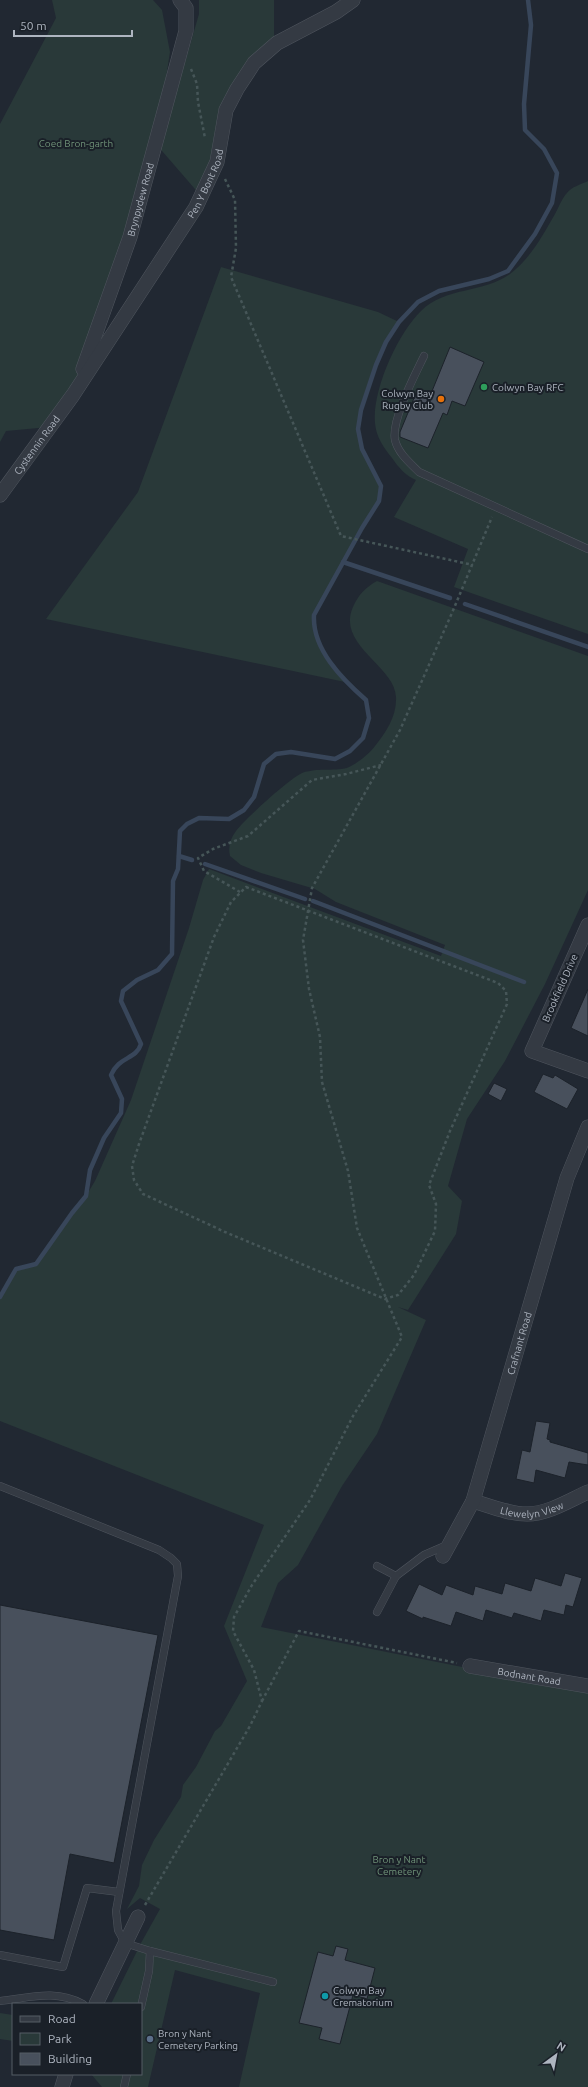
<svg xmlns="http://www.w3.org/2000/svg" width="588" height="2087" font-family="Ubuntu,sans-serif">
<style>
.green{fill:#293939}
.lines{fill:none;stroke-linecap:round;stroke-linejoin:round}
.stream{stroke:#38465a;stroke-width:4.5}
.building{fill:#48505c;stroke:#1c222a}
.lane-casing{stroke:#4f555e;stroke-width:8}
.street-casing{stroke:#4f555e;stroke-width:15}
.path{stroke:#465658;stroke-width:2.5;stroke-dasharray:3 3;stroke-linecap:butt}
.lane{stroke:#343a43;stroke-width:7}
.street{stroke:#343a43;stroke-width:14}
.leisure-dot{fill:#2e9e5b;stroke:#1a2028;stroke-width:1.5}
.food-dot{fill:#e8710a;stroke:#1a2028;stroke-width:1.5}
.culture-dot{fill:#0f9aa8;stroke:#1a2028;stroke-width:1.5}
.service-dot{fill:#5c6f8a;stroke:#1a2028;stroke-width:1.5}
.labels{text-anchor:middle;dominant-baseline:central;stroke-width:4;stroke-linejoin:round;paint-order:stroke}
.park-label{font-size:10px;fill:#709379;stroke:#1a2028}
.street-label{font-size:10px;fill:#aeb5c0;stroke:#1a2028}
.poi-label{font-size:10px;fill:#aeb5c0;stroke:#1a2028;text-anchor:start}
</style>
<rect width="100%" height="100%" fill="#212832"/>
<g class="green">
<path d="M52,0H153L162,10L170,52L156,141L186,59L199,14V0H274V37L228,105L201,196L156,144L73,395L49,427L6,431L0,442V124L56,18Z"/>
<path d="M588,181V634L454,587L468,549L394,517L416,480C406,476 398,467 392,458C384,448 376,437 375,423C372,390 398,333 421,311C445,287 484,293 510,274C530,259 543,235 555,214C559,207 562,198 567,193C571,187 582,184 588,181Z"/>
<path d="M221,267L378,312L399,322L386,342L376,365L361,410L358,429L362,449L381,486L379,501L362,528L314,615C312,640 331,662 345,682L46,619L138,492Z"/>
<path d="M377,581L588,656V890L545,984L505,1061L467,1119L448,1186L462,1201L456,1234L408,1310L398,1307L426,1320L377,1434L342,1486L298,1565L278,1583L261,1627L588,1692V2087H239L260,1993L175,1970L148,2087H102L91,2074H141V2004H111L141,1943L160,1909L140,1898L127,1909L139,1886L142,1865L154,1840L181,1797L183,1785L196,1767L215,1731L221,1726L247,1681L224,1626L264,1525L0,1421V1297L16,1269L36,1264L86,1196L95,1181L131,1100L189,928L203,880L209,869L441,956L445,945L336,902L315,889L261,873L241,865L230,856C228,847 230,839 236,831C245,819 289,779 302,773C306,771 312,771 316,770C326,769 341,771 349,767C358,763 370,753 375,746C386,732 397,716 396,697C395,666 336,645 353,607C358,595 366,587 377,581Z"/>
<path d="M0,2013L13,2015V2041L0,2039Z"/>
</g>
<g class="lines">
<g class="stream">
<path d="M343,562L450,598"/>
<path d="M465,604L588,647"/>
<path d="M179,856L192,860"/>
<path d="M205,864L305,899"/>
<path d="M313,901L524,982"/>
<path d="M0,1297L16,1269L36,1264L72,1213L86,1196L90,1170L104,1138L121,1113L122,1099L111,1075C119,1056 136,1060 141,1044L121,1001L123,991L137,980L158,970L172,954L173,881L178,869L180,831L187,824L199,818L229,819L244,810L254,797L264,764L276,754L291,752L335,759L350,751L363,738L369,718L366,700C342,679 312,649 314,615L362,528L379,501L381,486L362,449L358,429L361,410L376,365L386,342L399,322L418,302L439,291L489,279L508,271L535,234L552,203L557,173L544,149L525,130L524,104L531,25L528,0"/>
</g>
</g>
<g class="building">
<path d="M450,347L484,362L465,406L452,401L447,415L443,413L428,448L400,437V432L417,391L430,396Z"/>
<path d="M588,989V1036L571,1028Z"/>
<path d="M543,1074L553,1078L555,1075L578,1089L567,1109L534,1092Z"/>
<path d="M494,1083L507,1089L501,1101L488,1094Z"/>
<path d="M536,1421L550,1423L547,1439L550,1440V1442L588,1453V1465L569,1462L565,1478L536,1470L534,1483L516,1479L522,1450L530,1452Z"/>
<path d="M565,1573L582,1578L573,1607L566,1605L564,1615L544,1610L541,1621L514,1613L512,1618L486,1610L483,1621L456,1612L451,1626L423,1617V1619L406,1611L419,1584L442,1595L446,1585L473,1595L475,1586L502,1594L505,1583L531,1591L535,1578L561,1586Z"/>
<path d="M0,1605L158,1635L114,1863L70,1854L54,1940L0,1930Z"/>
<path d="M336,1946L348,1949L345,1960L375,1968L367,1999L353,1995L340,2044L319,2039L322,2028L299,2023L318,1952L333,1956Z"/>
</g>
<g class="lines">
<g class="lane-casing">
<g id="lane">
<path d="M424,356C415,375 391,420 395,440C398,453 410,463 419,472L588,549"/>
<path d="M0,1486L159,1550L171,1558L177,1564L178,1576L116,1911L118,1930L125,1943L150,1951L149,1971L141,2007"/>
<path d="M377,1566L396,1576L424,1555L447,1545"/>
<path d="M377,1612L396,1576"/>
<path d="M150,1951L273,1982"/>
<path d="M0,1955L63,1967L87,1888L119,1892"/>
<path d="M0,2001C30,1998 54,1989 83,2004"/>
<path d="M124,2087L127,2074"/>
</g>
</g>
<g class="street-casing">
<g id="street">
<path id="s1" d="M83,369L130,237L186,31V8L180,0"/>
<path id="s2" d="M0,495L73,395L196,207L217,162L226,110L237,89L254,63L277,43L336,12L353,0"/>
<path d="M588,925L532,1051L588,1071"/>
<path id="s3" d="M473,1501C490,1506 509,1514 527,1514C548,1514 570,1500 588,1492"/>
<path id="s4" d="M443,1556L473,1501L567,1178L588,1127"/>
<path id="s5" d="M470,1666L588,1686"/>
<path d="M96,2004L138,1917"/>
<path d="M62,2087L66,2074"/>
</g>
</g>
<g class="path">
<path d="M191,69L197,84L198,102L205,138"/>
<path d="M225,179L235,200L236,248L231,277L341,536L473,565"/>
<path d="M246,887L498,983L506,991L507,1004L450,1131L429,1185L436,1204L435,1231L414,1275L398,1295L385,1299L225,1232L143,1194L134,1180L132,1166L139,1144L214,937L231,902Z"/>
<path d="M240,892L204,871L198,858L213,849L248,836L312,780L346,774L381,765"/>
<path d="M262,1701L299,1631L457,1663"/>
<path d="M145,1905L250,1726L262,1701L254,1670L233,1631L234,1617L252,1585L310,1500L353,1416L402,1337L357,1228L348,1171L322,1082L320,1037L309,989L303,940L312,888L400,730L452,613L492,517"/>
</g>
<use href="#lane" class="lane"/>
<use href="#street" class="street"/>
</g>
<circle class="leisure-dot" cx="484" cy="387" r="4"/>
<circle class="food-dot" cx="441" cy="399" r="4"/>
<circle class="culture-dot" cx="325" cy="1996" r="4"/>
<circle class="service-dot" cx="150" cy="2039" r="4"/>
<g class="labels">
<g class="park-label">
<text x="76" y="143">Coed Bron-garth</text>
<text x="399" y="1859">Bron y Nant<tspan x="399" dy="12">Cemetery</tspan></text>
</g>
<g class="street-label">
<text stroke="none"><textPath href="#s2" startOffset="374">Pen Y Bont Road</textPath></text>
<text stroke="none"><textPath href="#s1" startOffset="179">Brynpydew Road</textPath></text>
<text stroke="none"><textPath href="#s2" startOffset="62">Cystennin Road</textPath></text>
<text transform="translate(560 988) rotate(-66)">Brookfield Drive</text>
<text stroke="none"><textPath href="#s4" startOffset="227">Crafnant Road</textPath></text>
<text stroke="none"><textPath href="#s3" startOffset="61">Llewelyn View</textPath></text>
<text stroke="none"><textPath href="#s5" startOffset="60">Bodnant Road</textPath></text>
</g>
<g class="poi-label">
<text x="492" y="387">Colwyn Bay RFC</text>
<text x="433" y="393" text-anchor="end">Colwyn Bay<tspan x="433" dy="12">Rugby Club</tspan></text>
<text x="333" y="1990">Colwyn Bay<tspan x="333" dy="12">Crematorium</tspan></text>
<text x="158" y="2033">Bron y Nant<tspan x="158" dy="12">Cemetery Parking</tspan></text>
</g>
</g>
<rect x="12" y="2003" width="130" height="72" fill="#1a2028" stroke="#555c65"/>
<rect x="20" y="2016" width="20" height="6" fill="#343a43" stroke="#555c65"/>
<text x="48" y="2023" font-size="12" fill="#aeb5c0">Road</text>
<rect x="20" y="2033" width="20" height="12" fill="#293939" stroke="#555c65"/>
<text x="48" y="2043" font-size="12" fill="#aeb5c0">Park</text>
<rect x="20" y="2053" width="20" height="12" fill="#48505c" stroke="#555c65"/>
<text x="48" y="2063" font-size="12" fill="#aeb5c0">Building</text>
<g transform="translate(556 2055) rotate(32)" stroke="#1a2028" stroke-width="3" paint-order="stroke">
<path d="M0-3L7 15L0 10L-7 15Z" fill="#aeb5c0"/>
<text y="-6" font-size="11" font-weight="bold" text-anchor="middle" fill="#aeb5c0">N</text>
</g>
<path d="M14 30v6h118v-6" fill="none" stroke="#aeb5c0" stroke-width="2"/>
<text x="20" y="30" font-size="12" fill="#aeb5c0" stroke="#1a2028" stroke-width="3" paint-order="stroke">50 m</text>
</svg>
